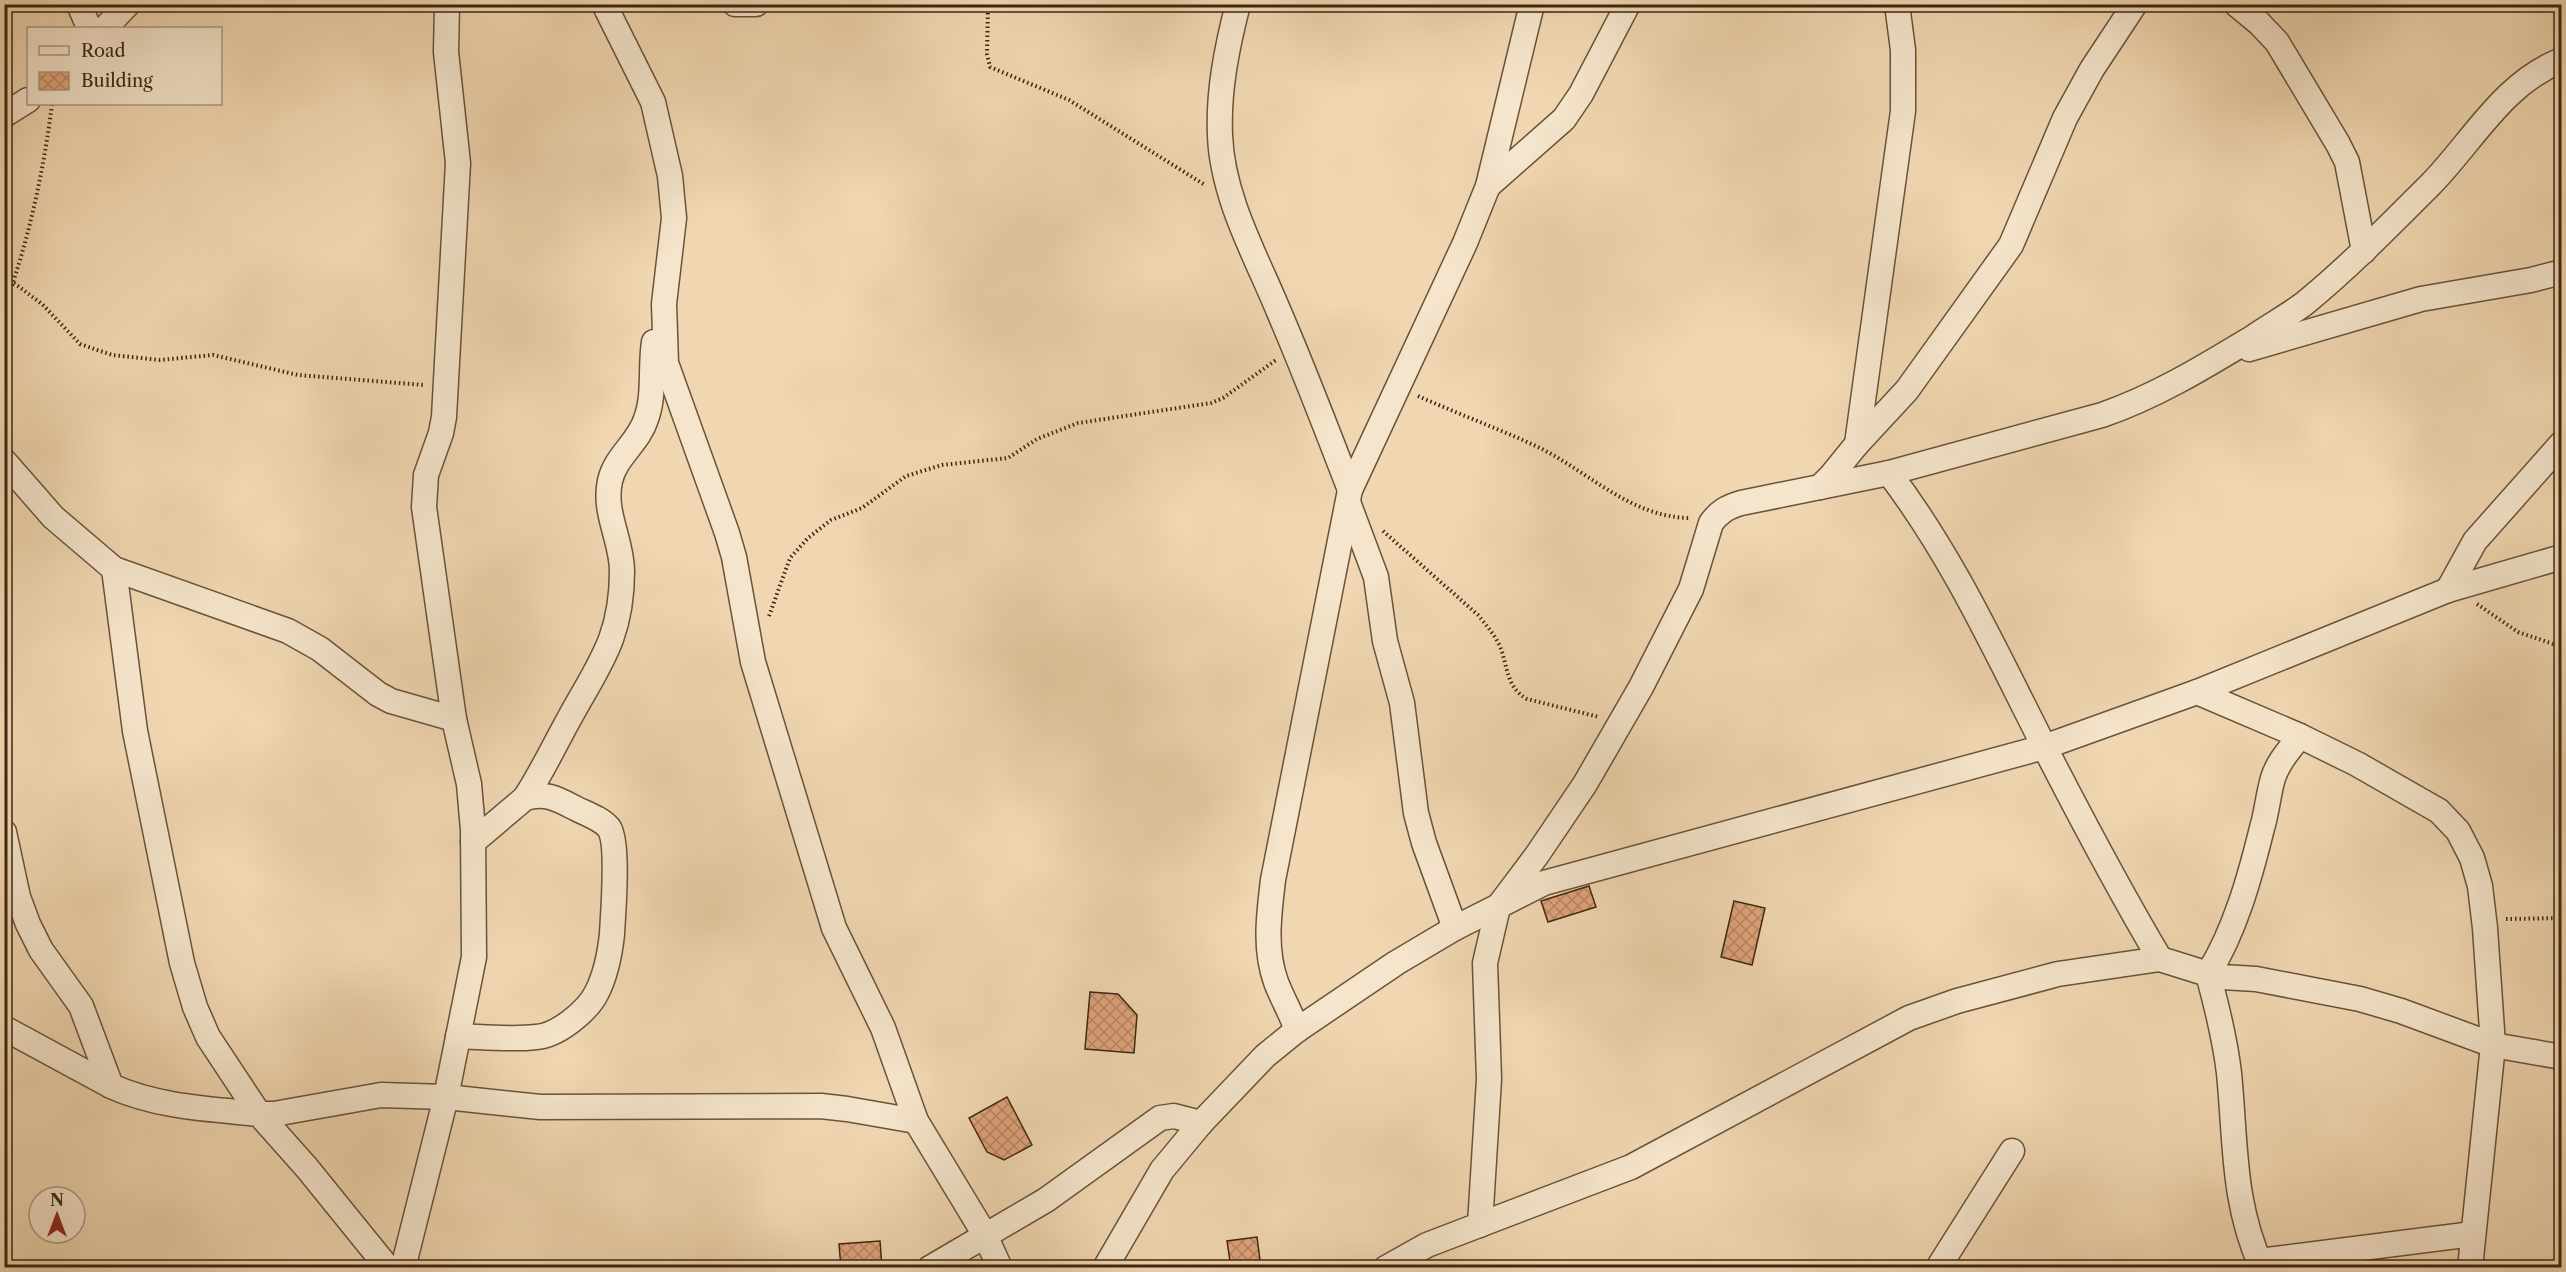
<svg xmlns="http://www.w3.org/2000/svg" width="2566" height="1272" font-family="'Libre Caslon Text',serif">
<style>
.building{fill:url(#building-cross-hatch);stroke:#3c2713;stroke-width:1.5}
.lines{fill:none;stroke-linecap:round;stroke-linejoin:round}
.minor-casing{stroke:#69533a;stroke-width:27}
.path{stroke:#3c2713;stroke-width:4;stroke-dasharray:1.5 3;stroke-linecap:butt}
.minor{stroke:#f5e5cc;stroke-width:24}
</style>
<defs>
<pattern id="building-cross-hatch" width="8" height="8" patternUnits="userSpaceOnUse" patternTransform="scale(1.5)"><rect width="8" height="8" fill="#e1a47c"/><path d="M0 0l8 8M0 8l8-8" fill="none" stroke="#b88664"/></pattern>
</defs>
<rect width="100%" height="100%" fill="#f0d7b1"/>
<filter id="stains"><feTurbulence type="fractalNoise" baseFrequency=".00333" numOctaves="4"/><feColorMatrix values="0 0 0 0 .2 0 0 0 0 .09 0 0 0 0 .02 0 0 0 .5 -.17"/></filter>
<radialGradient id="worn" r=".72"><stop offset=".6" stop-color="#630" stop-opacity="0"/><stop offset="1" stop-color="#630" stop-opacity=".3"/></radialGradient>
<g class="building">
<path d="M1589,886L1596,907L1548,922L1541,901Z"/>
<path d="M1734,901L1765,908L1752,965L1721,957Z"/>
<path d="M1090,992L1118,994L1137,1015L1134,1053L1085,1049Z"/>
<path d="M1007,1097L1032,1145L1004,1160L987,1152L969,1118Z"/>
<path d="M1257,1237L1261,1268H1231L1227,1241Z"/>
<path d="M880,1241L882,1268H841L839,1244Z"/>
</g>
<g class="lines">
<g class="minor-casing">
<g id="minor">
<path d="M79,4L89,28"/>
<path d="M604,4L653,102L670,176L674,218L664,304L666,363L727,533L734,557L753,662L834,928L883,1028L916,1121L985,1235L1000,1268"/>
<path d="M735,4H756"/>
<path d="M1238,4C1227,47 1218,91 1220,135C1222,197 1256,256 1279,312C1304,370 1327,430 1350,490"/>
<path d="M2236,4L2259,23L2277,42L2338,144L2347,162L2364,251"/>
<path d="M105,28L128,4"/>
<path d="M4,115L28,100"/>
<path d="M1488,186L1564,119L1581,94L1628,4"/>
<path d="M2249,349L2421,299L2531,280L2562,272"/>
<path d="M1857,444L1907,390L2011,245L2065,118L2092,69L2135,4"/>
<path d="M4,461L53,517L114,569L288,631L320,649L378,694L391,701L454,719"/>
<path d="M1889,473C1953,557 1996,652 2044,746C2081,818 2119,890 2160,959L2208,974C2217,1007 2225,1039 2229,1073C2236,1143 2232,1202 2262,1268"/>
<path d="M1820,487L1889,473L2102,415C2155,397 2204,367 2252,338C2269,326 2288,316 2305,303C2350,266 2390,225 2431,184C2473,141 2503,83 2562,60"/>
<path d="M1348,502L1376,577L1385,641L1402,703L1416,813L1424,843L1455,928"/>
<path d="M114,569L135,731L182,963L195,1007L208,1037L259,1114H274L381,1095L446,1097L540,1107L821,1106L847,1109L916,1121"/>
<path d="M2448,590L2475,541L2562,443"/>
<path d="M2197,692L2300,736L2357,764L2439,811L2458,831L2472,858L2480,886L2485,928L2493,1045L2470,1268"/>
<path d="M2300,736C2290,749 2278,762 2273,778C2268,795 2267,812 2262,828C2250,877 2235,931 2208,974L2222,977L2256,979L2360,999L2401,1011L2493,1045L2562,1057"/>
<path d="M525,798C542,772 554,746 569,719C599,664 622,638 622,571C622,540 603,513 610,481C615,457 639,442 646,419C655,395 650,367 654,342"/>
<path d="M4,832L18,897L28,924L41,950L81,1006L111,1086C157,1107 209,1109 259,1114L307,1168L388,1268"/>
<path d="M4,1028L111,1086"/>
<path d="M1297,1030C1291,1013 1282,998 1276,982C1264,949 1269,914 1273,880L1350,490L1465,243L1488,186L1532,4"/>
<path d="M458,1036C484,1037 511,1040 536,1037C557,1036 588,1011 597,992C605,976 610,953 612,934C613,914 619,843 609,828C601,818 584,813 573,807C556,798 544,792 525,798L473,842"/>
<path d="M1480,1225L1489,1079L1485,963L1498,907L1537,855L1585,784L1641,687L1691,589L1711,523C1719,512 1727,507 1741,503L1820,487L1831,476L1857,444L1903,111V50L1897,4"/>
<path d="M2259,1261L2473,1234"/>
<path d="M403,1268L446,1097L474,957L473,830L469,784L454,719L424,507L426,475L441,433L444,417L458,163L446,52L447,4"/>
<path d="M930,1268L1046,1200L1160,1118L1174,1116L1201,1123"/>
<path d="M1105,1268L1162,1170L1201,1123L1265,1056L1297,1030L1396,963L1455,928L1544,883L2044,747L2197,692L2448,590L2562,557"/>
<path d="M1386,1268L1427,1245L1631,1167L1909,1018L1957,1001L2058,974L2160,959"/>
<path d="M1938,1268L2012,1151"/>
</g>
</g>
<g class="path">
<path d="M988,4L987,54L990,67L1069,100L1205,185"/>
<path d="M14,283L42,304L80,344L112,355L160,360L213,355L298,375L424,385"/>
<path d="M4,307C28,245 44,169 52,104"/>
<path d="M1418,396C1458,414 1500,429 1540,448C1590,473 1632,518 1691,518"/>
<path d="M1383,531L1478,615C1486,625 1494,634 1500,646C1508,667 1506,687 1527,699L1599,717"/>
<path d="M2477,604L2518,632L2562,647"/>
<path d="M769,616L790,558L808,538L831,520L862,508L906,476L942,465L1008,458L1037,439L1078,423L1211,403L1223,398L1276,360"/>
<path d="M2506,919L2562,918"/>
</g>
<use href="#minor" class="minor"/>
</g>
<rect width="2566" height="1272" fill="none" stroke="#f0d7b1" stroke-width="24"/>
<rect x="6" y="6" width="2554" height="1260" fill="none" stroke="#3c2713" stroke-width="3"/>
<rect x="12" y="12" width="2542" height="1248" fill="none" stroke="#3c2713" stroke-width="1.5"/>
<rect x="27" y="27" width="195" height="78" fill="#f5e5cc" stroke="#ab9982" stroke-width="1.5"/>
<rect x="39" y="46" width="30" height="9" fill="#f5e5cc" stroke="#ab9982" stroke-width="1.5"/>
<text x="81" y="57" font-size="18" fill="#3c2713">Road</text>
<rect x="39" y="72" width="30" height="18" fill="url(#building-cross-hatch)" stroke="#ab9982" stroke-width="1.5"/>
<text x="81" y="87" font-size="18" fill="#3c2713">Building</text>
<g transform="translate(57 1215)"><circle r="28" fill="#f5e5cc" stroke="#ab9982" stroke-width="1.5"/>
<path d="M0-4.5L10 22L0 15L-10 22Z" fill="#8f2418"/>
<text y="-9" font-size="16" font-weight="bold" text-anchor="middle" fill="#3c2713">N</text>
</g>
<rect width="100%" height="100%" filter="url(#stains)"/>
<rect width="100%" height="100%" fill="url(#worn)"/>
</svg>
